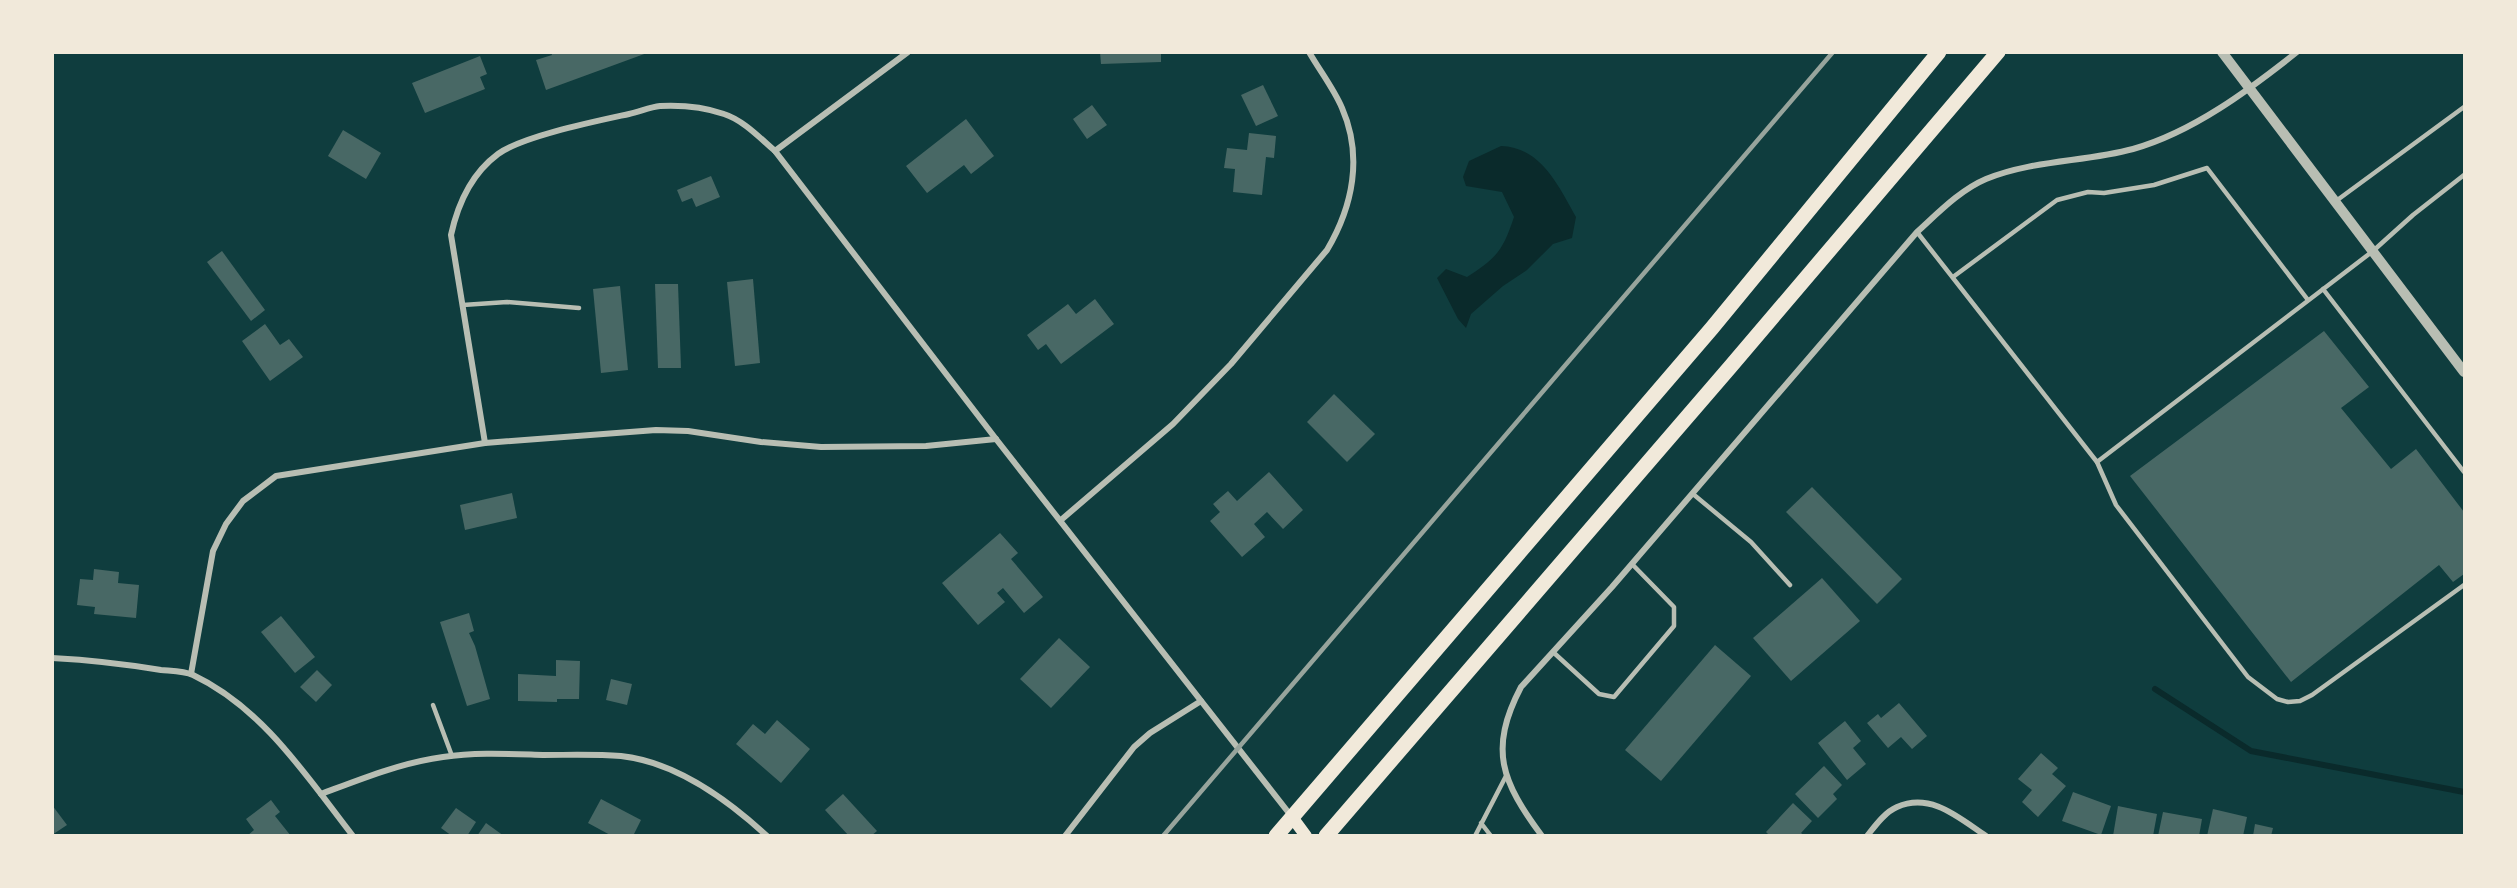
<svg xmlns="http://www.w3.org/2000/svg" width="2517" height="888" font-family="'Alegreya Sans',sans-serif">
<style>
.water{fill:#0a2a2b}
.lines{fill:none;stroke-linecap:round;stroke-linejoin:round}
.stream{stroke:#0a2a2b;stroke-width:6}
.building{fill:#486865}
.service{stroke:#b8beb3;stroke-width:4.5}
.minor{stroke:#b8beb3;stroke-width:6}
.tertiary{stroke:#b8beb3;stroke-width:10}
.secondary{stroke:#f1e9da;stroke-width:12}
.primary{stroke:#f1e9da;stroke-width:15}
.rail{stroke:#97a49c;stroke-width:4.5}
</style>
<rect width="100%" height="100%" fill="#0f3d3e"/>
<path class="water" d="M1501,146C1541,147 1559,187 1576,217L1572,238L1553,244L1527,270L1503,286L1471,314L1466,328L1458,319L1437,278L1446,269L1467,277C1497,258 1503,250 1514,217L1502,192L1466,186L1463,177L1469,161Z"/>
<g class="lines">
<path class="stream" d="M2155,689L2251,751L2464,792"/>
</g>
<g class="building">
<path d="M551,52H647V53L546,90L536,60L552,55Z"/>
<path d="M1100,52H1161V62L1101,64Z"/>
<path d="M480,56L487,74L480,77L485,89L425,113L412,83Z"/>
<path d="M1263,85L1278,116L1256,126L1241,95Z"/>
<path d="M1092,105L1107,125L1087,139L1073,119Z"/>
<path d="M966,119L994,156L971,174L964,165L927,193L906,166Z"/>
<path d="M343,130L381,153L366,179L328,156Z"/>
<path d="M1249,133L1276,136L1274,158L1266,157L1262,195L1233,192L1235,169L1224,168L1227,148L1247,150Z"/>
<path d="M711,176L720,197L696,207L692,198L682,202L677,190Z"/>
<path d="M222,251L265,310L251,321L207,262Z"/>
<path d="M753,279L760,363L735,366L727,282Z"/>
<path d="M655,284H678L681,368H658Z"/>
<path d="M620,286L628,370L601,373L593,289Z"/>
<path d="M1095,299L1114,324L1061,364L1046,344L1038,350L1027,335L1068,304L1076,314Z"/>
<path d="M265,324L280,345L289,339L303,357L270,381L242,341Z"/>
<path d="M2324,331L2369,387L2341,408L2391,469L2416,449L2464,512V574L2453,582L2439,565L2291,682L2130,476Z"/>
<path d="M1334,394L1375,434L1347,462L1307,422Z"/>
<path d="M1269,472L1303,510L1283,529L1267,512L1254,524L1265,537L1242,557L1210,521L1220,512L1213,504L1228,491L1237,501Z"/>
<path d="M1812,487L1902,579L1877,604L1786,512Z"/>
<path d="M512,493L517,518L465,530L460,505Z"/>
<path d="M1000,533L1018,553L1011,559L1043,597L1024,613L1003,588L997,593L1005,602L978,625L942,583Z"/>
<path d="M94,569L119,572L118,583L139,585L136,618L94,614L95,607L77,605L80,579L93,580Z"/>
<path d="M1822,578L1860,621L1791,681L1753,638Z"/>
<path d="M469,613L474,631L469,633L475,646L490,699L467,706L440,622Z"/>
<path d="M281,616L315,657L295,673L261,632Z"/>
<path d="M1059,638L1090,667L1051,708L1020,679Z"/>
<path d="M1715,645L1751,676L1661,781L1625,750Z"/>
<path d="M556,660L580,661L579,699H557V702L518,701V674L556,676Z"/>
<path d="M317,670L332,685L316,702L300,687Z"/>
<path d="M611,679L632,684L627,705L606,700Z"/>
<path d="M1899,703L1927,736L1912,749L1901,737L1888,748L1867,723L1878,714L1881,718Z"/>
<path d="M777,720L810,749L781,783L736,744L753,724L765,734Z"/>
<path d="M1845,721L1861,741L1853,748L1866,764L1847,780L1818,743Z"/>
<path d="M2041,753L2058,768L2052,774L2066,786L2038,817L2022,802L2032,790L2018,779Z"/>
<path d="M1824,766L1842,785L1833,794L1837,799L1818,818L1795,794Z"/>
<path d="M2073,792L2111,806L2101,835L2062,821Z"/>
<path d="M843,794L877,831L871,836H849L825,810Z"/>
<path d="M601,799L641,820L633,836H612L588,823Z"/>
<path d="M271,800L280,812L275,816L291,836H247L254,830L246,819Z"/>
<path d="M1793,803L1812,821L1801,833L1805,836H1770L1766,832Z"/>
<path d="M52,805L67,825L52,835Z"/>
<path d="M2118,806L2157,814L2153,836H2113Z"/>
<path d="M456,808L476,822L467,836H452L441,828Z"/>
<path d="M2213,809L2247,817L2243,836H2207Z"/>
<path d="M2163,812L2202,819L2199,836H2158Z"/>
<path d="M486,823L504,836H477Z"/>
<path d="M2255,824L2273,828L2271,836H2253Z"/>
</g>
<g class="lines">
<g class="service">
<path d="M2336,201L2464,107"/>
<path d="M1917,232L2097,462L2373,251L2413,215L2464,175"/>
<path d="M1953,277L2057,200L2088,192L2104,193L2154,185L2207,168L2308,300"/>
<path d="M2323,289L2464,472"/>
<path d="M463,305L507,302L579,308"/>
<path d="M2097,462L2116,505L2248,677L2277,699L2288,702L2300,701L2312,695L2464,585"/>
<path d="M1693,494L1751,542L1790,585"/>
<path d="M1553,652L1599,694L1614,697L1674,626V607L1632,564"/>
<path d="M433,705L452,756"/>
<path d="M1481,823L1491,836"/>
<path d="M1475,836L1506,776"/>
</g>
<g class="minor">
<path d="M775,151L908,52"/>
<path d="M485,443L451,235C458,203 471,174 498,154C523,136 597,121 629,114C639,112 650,107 660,106C681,105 704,107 724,114C743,120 760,138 775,151L996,439L1292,817"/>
<path d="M1061,520L1173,424L1231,364L1327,250C1353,206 1363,156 1342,108C1334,89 1320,71 1309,52"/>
<path d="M52,658C89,660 125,664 161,670C171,671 184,671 193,675C263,708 307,777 353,836"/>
<path d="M191,674L213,551L226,524L243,501L276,476L485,443L656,430L688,431L761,442L821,447L926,446L996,439"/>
<path d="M321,794C361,779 400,763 443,757C476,752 510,754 543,755C569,755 595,754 621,756C676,762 728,800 767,836"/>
<path d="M1065,836L1134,747L1150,733L1201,701"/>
<path d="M1542,836C1502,782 1488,750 1521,687L1612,587L1917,232C1938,213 1960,190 1986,179C2032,160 2085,162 2133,149C2193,132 2249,90 2297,52"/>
<path d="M1867,836C1875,826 1885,812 1897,807C1931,792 1959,818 1986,836"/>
</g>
<path class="tertiary" d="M2222,52L2464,372"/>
<path class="secondary" d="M1292,817L1306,836"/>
<g class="primary">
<path d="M1276,836L1712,328L1939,52"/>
<path d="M1326,836L1731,366L1998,52"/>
</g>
<path class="rail" d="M1163,836L1833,52"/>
</g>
<rect width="2517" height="888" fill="none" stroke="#f1e9da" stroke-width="108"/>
</svg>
